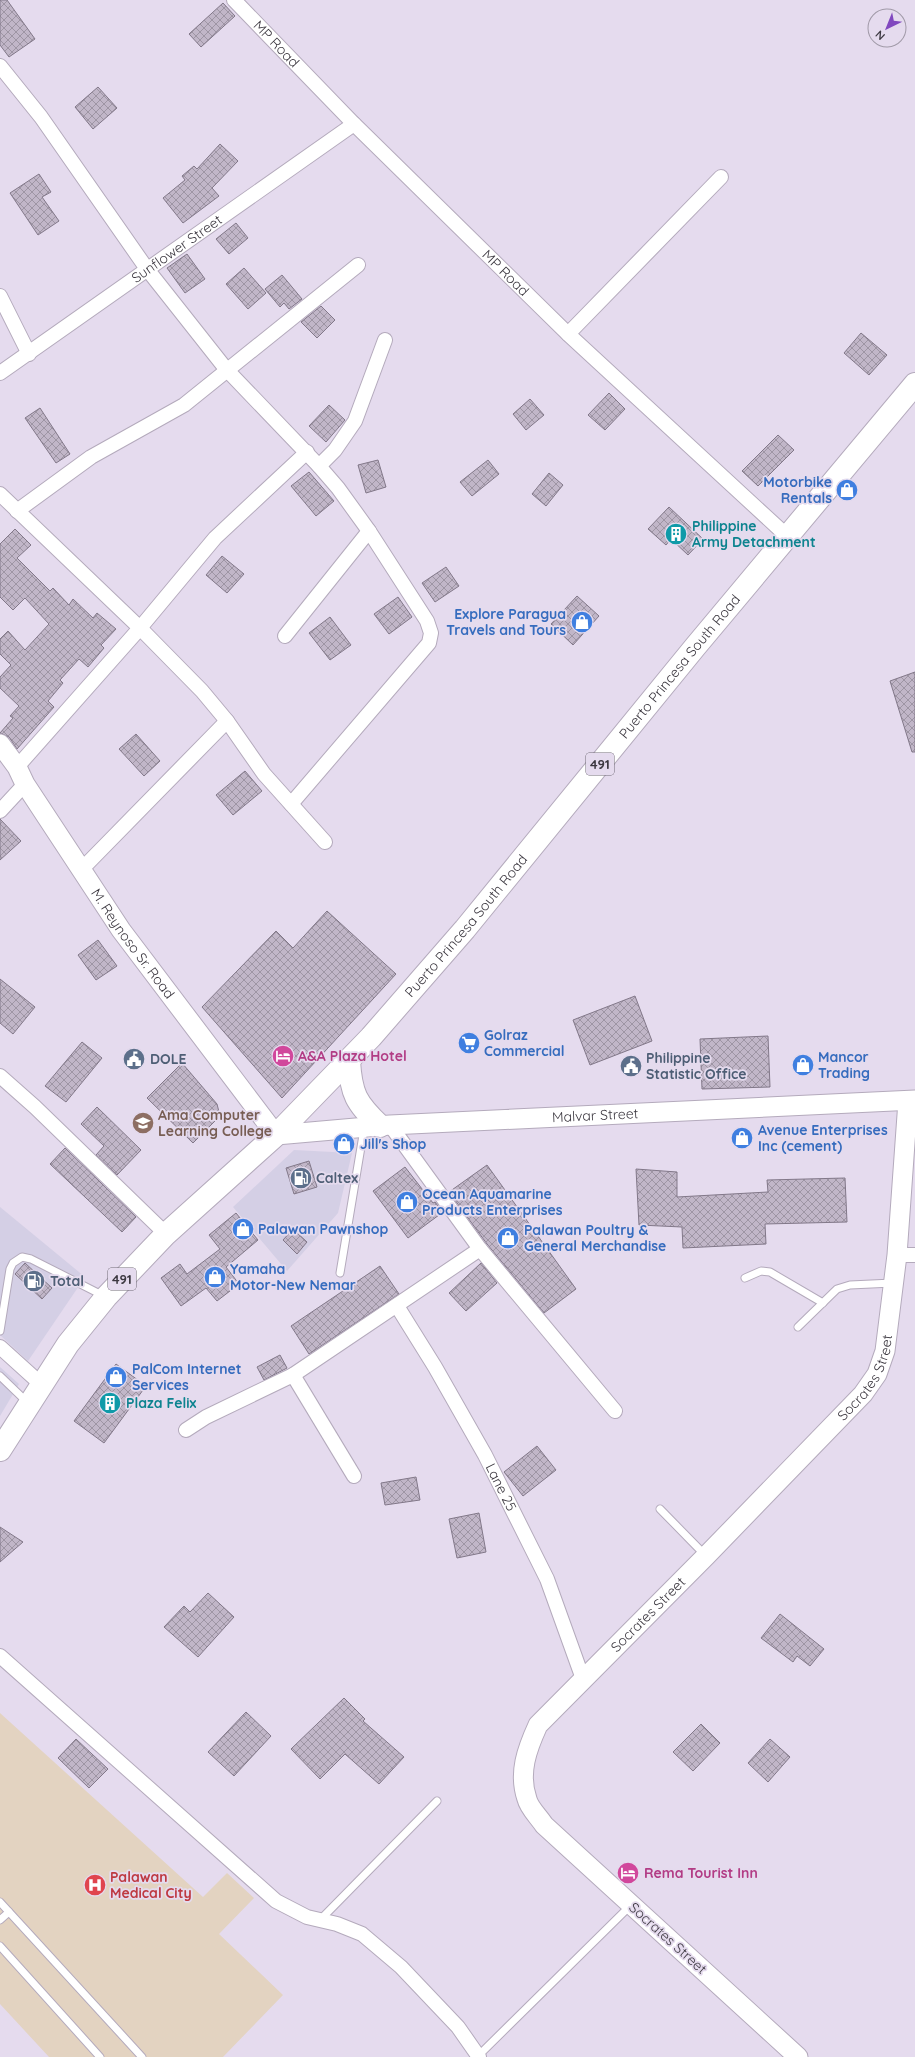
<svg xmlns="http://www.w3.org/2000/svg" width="915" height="2057" font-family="Quicksand,sans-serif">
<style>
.commercial{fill:#d4cfe5}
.medical{fill:#e3d3c1}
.building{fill:url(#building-cross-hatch);stroke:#827889}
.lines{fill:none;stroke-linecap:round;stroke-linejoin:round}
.lane-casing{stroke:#b4aabc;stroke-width:9}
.street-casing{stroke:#b4aabc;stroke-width:16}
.secondary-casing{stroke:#b4aabc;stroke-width:21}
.primary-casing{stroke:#b4aabc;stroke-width:24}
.lane{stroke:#fff;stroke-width:7}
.street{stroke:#fff;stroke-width:14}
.secondary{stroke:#fff;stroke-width:19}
.primary{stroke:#fff;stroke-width:22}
.labels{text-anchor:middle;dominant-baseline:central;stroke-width:3.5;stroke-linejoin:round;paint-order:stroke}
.shield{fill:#e5dbee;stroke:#6f6974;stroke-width:1}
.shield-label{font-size:13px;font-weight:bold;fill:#3c3840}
.street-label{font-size:14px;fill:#3c3840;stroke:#e5dbee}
.shop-label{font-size:14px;font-weight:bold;fill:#366cbe;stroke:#e5dbee;text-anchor:start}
.culture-label{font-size:14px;font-weight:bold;fill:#0d838f;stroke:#e5dbee;text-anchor:start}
.hotel-label{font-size:14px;font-weight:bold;fill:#b23c85;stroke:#e5dbee;text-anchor:start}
.service-label{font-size:14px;font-weight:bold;fill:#4e5e75;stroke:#e5dbee;text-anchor:start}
.education-label{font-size:14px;font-weight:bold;fill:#785e54;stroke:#e5dbee;text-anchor:start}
.health-label{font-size:14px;font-weight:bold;fill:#be3a42;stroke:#e5dbee;text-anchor:start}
</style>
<defs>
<pattern id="building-cross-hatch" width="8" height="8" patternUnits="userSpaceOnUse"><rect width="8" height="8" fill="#c1b6c8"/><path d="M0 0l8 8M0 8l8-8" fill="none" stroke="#9e95a4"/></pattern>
</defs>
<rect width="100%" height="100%" fill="#e5dbee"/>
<g class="commercial">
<path d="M294,1150L352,1153L338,1213L287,1271L233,1207Z"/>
<path d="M0,1207L85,1277L28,1361L0,1335Z"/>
<path d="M0,1367L19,1384L0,1416Z"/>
</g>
<path class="medical" d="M0,1713L203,1897L227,1873L254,1898L219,1934L283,1995L223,2057H49L0,2004Z"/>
<g class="building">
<path d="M0,0H7L35,39L9,57L0,45Z"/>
<path d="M223,3L235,16L201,47L189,34Z"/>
<path d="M98,87L117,108L93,129L75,107Z"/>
<path d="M220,144L238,161L212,188L219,196L183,223L163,198L185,180L182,176L194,166L197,169Z"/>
<path d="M39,174L51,192L42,197L59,221L38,235L10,193Z"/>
<path d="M236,223L248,238L229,254L216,239Z"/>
<path d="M187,254L205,279L185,293L167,268Z"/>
<path d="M244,268L266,293L248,309L226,284Z"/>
<path d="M282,275L302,299L289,309L284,303L280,307L265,289Z"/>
<path d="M321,306L335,320L317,338L301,322Z"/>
<path d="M861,333L887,355L869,375L844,353Z"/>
<path d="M609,393L625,409L605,430L588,415Z"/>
<path d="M530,399L544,415L526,430L513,414Z"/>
<path d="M329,405L345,420L326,442L309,426Z"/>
<path d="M40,408L70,454L56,463L25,418Z"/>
<path d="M778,435L794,450L758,486L742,471Z"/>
<path d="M378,460L386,487L366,493L358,465Z"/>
<path d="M488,460L499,474L472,496L460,482Z"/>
<path d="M309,472L334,501L316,516L291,486Z"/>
<path d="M549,473L563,485L546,506L532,494Z"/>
<path d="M669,507L703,539L688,555L671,539L666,545L648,529Z"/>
<path d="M15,529L31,545L17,558L50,591L53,588L69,605L73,599L93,618L97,613L116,629L101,645L104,648L88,667L79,659L60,680L63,683L48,701L54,707L17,749L9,737L0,733L13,718L10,716L19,706L0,688V677L11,665L0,654V639L8,631L25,650L49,624L25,598L13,610L0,597V544Z"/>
<path d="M222,556L244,574L227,593L206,575Z"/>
<path d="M446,567L459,586L435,602L422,583Z"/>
<path d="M577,596L599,616L573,645L551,624Z"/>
<path d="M398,597L412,617L389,634L374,614Z"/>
<path d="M330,617L351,645L330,660L309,633Z"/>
<path d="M915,672V752H912L890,681Z"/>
<path d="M136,734L160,761L144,776L119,749Z"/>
<path d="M245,771L262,791L233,815L216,795Z"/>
<path d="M0,819L21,841L0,860Z"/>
<path d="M327,911L396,974L282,1098L202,1007L276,931L293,948Z"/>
<path d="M98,940L117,966L96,980L78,955Z"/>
<path d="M0,979L35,1007L13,1034L0,1023Z"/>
<path d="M635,996L652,1041L590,1065L573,1020Z"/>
<path d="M768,1036L770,1087L702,1089L700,1039Z"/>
<path d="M82,1042L102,1058L66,1102L45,1086Z"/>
<path d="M182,1063L217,1104L220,1116L193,1143L147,1098Z"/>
<path d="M97,1107L141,1150L117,1175L96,1155L104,1146L81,1124Z"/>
<path d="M65,1148L136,1217L122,1232L50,1164Z"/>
<path d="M309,1161L317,1187L294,1194L286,1168Z"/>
<path d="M487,1165L576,1289L544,1313L487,1244L449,1192Z"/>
<path d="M405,1167L433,1203L435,1202L443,1212L408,1238L373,1191Z"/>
<path d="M636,1169L677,1172V1197L768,1192L767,1180L845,1178L847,1222L765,1224L766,1244L683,1248L682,1227L639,1225Z"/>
<path d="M236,1213L258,1240L226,1267L239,1284L217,1301L206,1288L181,1306L161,1278L180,1264L187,1274L220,1249L209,1235Z"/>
<path d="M293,1229L307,1242L297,1254L283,1240Z"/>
<path d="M25,1263L52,1288L42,1299L15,1274Z"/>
<path d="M481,1263L497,1283L466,1311L449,1293Z"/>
<path d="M380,1266L399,1294L309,1354L291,1326Z"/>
<path d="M280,1355L287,1368L264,1380L257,1367Z"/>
<path d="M116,1364L146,1386L104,1443L74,1421Z"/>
<path d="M537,1446L556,1470L523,1496L504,1472Z"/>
<path d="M416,1477L420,1500L385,1505L381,1483Z"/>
<path d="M479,1513L486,1552L457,1558L449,1519Z"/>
<path d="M0,1527L23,1542L0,1562Z"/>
<path d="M208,1593L234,1617L198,1657L164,1627L184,1606L190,1612Z"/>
<path d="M780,1614L824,1649L810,1666L797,1656L793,1662L761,1638Z"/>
<path d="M344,1698L365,1719L363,1721L404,1757L379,1784L345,1754L320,1779L291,1749Z"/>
<path d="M246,1712L271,1736L234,1776L208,1752Z"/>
<path d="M701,1724L720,1743L693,1771L673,1752Z"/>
<path d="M76,1739L108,1769L89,1788L58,1758Z"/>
<path d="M770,1739L790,1757L768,1782L748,1763Z"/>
</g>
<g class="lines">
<g class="lane-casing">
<g id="lane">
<path d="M340,1273L364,1129"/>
<path d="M745,1278L761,1271L770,1272L823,1303"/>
<path d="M798,1327L837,1289L850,1285L893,1283"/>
<path d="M0,1331L10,1269L13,1263L22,1257L31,1259L104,1296"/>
<path d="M0,1376L28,1403"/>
<path d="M660,1509L706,1556"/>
<path d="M0,1902L142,2057"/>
<path d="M0,1920L9,1912"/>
<path d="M319,1921L437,1801"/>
<path d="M0,1946L100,2057"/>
<path d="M478,2056L630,1906"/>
</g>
</g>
<g class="street-casing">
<g id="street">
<path id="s1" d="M234,0L354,124L568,334L787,536"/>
<path d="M0,66L41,117L147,269L226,369L319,466L338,488L369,531L427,621L431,633L429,643L291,804"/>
<path d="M0,296L29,354"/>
<path d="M568,334L721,177"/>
<path id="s2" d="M0,373L354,124"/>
<path d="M319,466L335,450L355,421L385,340"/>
<path d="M0,494L140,628L202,691L227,721L264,774L325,842"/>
<path d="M17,511L91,457L184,405L358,265"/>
<path d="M285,636L369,531"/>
<path d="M17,767L140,628L215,538L307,452"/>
<path d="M0,811L25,784"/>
<path d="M81,870L227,721"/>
<path d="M0,1076L35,1107L166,1234"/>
<path d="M390,1125L480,1249L615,1411"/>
<path d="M897,1255H915"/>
<path id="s3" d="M397,1306L435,1367L485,1455L547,1579L583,1679"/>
<path d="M0,1347L42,1385"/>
<path d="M293,1375L354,1476"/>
<path d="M186,1430L206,1417L293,1375L480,1249"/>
<path d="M0,1656L276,1901L307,1917L337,1924L362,1934L401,1967L458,2027L479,2057"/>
</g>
</g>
<g class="secondary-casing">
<g id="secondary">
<path id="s4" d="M0,744L17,767L25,784L121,930L276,1135L390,1125L915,1100"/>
<path id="s5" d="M798,2057L544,1825C539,1817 529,1808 527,1799C518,1773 527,1749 538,1725L706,1556L863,1394L877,1374L885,1351L897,1255L908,1101"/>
</g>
</g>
<g class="primary-casing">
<g id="primary">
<path d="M349,1061C351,1094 356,1103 380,1126"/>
<path id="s6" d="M0,1450L68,1344L106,1297L166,1234L276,1135L371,1037L465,929L695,647L915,384"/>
</g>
</g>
<use href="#lane" class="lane"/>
<use href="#street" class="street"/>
<use href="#secondary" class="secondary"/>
<use href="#primary" class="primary"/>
</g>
<defs>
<g id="shop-disc" transform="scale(1.15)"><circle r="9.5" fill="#3f7fe0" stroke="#e5dbee"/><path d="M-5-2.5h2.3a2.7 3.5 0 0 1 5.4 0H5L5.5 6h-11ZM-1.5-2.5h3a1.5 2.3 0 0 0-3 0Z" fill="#fff"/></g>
<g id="building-disc" transform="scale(1.15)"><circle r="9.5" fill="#0f9aa8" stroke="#e5dbee"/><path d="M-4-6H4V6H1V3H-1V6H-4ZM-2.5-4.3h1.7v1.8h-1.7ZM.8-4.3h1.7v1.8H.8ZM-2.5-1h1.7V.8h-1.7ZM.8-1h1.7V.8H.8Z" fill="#fff"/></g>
<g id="supermarket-disc" transform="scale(1.15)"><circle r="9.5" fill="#3f7fe0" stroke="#e5dbee"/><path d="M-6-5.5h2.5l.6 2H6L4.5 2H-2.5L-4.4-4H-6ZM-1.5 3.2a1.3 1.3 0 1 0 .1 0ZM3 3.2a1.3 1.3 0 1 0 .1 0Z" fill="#fff"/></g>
<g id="hotel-disc" transform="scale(1.15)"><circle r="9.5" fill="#d1479c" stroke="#e5dbee"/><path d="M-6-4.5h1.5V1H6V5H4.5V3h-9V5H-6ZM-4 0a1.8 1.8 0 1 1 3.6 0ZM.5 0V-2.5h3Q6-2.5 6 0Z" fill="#fff"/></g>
<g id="civic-disc" transform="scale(1.15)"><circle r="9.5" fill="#5c6f8a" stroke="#e5dbee"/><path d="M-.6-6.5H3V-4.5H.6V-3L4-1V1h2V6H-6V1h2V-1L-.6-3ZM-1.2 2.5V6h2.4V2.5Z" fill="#fff"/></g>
<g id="university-disc" transform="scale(1.15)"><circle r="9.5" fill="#8d6e63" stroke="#e5dbee"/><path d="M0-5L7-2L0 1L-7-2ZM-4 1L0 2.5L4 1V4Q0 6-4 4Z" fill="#fff"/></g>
<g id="fuel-disc" transform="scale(1.15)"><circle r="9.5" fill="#5c6f8a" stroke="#e5dbee"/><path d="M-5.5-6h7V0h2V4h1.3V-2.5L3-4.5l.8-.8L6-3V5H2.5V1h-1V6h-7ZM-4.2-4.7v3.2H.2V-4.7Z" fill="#fff"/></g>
<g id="hospital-disc" transform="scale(1.15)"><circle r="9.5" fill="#e0444e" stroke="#e5dbee"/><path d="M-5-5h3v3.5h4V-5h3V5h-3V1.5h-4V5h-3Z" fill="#fff"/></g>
</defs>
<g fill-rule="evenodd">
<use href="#shop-disc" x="847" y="490"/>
<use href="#building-disc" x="676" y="534"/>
<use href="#shop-disc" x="582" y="622"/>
<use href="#supermarket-disc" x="469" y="1043"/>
<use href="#hotel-disc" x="283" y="1056"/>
<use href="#civic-disc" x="134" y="1059"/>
<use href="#shop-disc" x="803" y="1065"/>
<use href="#civic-disc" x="631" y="1066"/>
<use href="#university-disc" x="143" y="1123"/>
<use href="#shop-disc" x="742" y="1138"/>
<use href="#shop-disc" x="344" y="1144"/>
<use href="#fuel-disc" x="301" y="1178"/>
<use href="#shop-disc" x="407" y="1202"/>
<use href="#shop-disc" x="243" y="1229"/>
<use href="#shop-disc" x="508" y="1238"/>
<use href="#shop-disc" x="215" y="1277"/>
<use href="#fuel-disc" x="34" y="1281"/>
<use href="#shop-disc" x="116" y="1377"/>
<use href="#building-disc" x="110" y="1403"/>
<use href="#hotel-disc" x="628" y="1873"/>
<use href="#hospital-disc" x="95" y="1885"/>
</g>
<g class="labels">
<g class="shield">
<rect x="586" y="753" width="28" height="22" rx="3"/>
<rect x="108" y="1268" width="28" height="22" rx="3"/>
</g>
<g class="shield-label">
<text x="600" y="764">491</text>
<text x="122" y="1279">491</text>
</g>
<g class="street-label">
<text stroke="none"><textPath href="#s1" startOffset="61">MP Road</textPath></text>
<text stroke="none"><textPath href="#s2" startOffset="216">Sunflower Street</textPath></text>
<text stroke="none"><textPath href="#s1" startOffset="385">MP Road</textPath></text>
<text stroke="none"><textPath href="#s6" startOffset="1040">Puerto Princesa South Road</textPath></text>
<text stroke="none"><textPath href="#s6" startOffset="704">Puerto Princesa South Road</textPath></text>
<text stroke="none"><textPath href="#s4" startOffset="240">M. Reynoso Sr. Road</textPath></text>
<text stroke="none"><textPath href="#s4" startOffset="799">Malvar Street</textPath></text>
<text stroke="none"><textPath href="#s5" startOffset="932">Socrates Street</textPath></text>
<text stroke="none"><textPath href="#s3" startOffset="209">Lane 25</textPath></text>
<text stroke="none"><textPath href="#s5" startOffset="608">Socrates Street</textPath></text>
<text transform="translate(668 1938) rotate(42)">Socrates Street</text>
</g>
<g class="shop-label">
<text x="832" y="482" text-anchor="end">Motorbike<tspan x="832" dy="16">Rentals</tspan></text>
<text x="566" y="614" text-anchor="end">Explore Paragua<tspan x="566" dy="16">Travels and Tours</tspan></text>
<text x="484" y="1035">Golraz<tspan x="484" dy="16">Commercial</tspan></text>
<text x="818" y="1057">Mancor<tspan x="818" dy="16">Trading</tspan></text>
<text x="758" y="1130">Avenue Enterprises<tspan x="758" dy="16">Inc (cement)</tspan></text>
<text x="360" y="1144">Jill's Shop</text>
<text x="422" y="1194">Ocean Aquamarine<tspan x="422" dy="16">Products Enterprises</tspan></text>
<text x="258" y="1229">Palawan Pawnshop</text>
<text x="524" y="1230">Palawan Poultry &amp;<tspan x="524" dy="16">General Merchandise</tspan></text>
<text x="230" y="1269">Yamaha<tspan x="230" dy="16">Motor-New Nemar</tspan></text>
<text x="132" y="1369">PalCom Internet<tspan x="132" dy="16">Services</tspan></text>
</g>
<g class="culture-label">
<text x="692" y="526">Philippine<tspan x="692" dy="16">Army Detachment</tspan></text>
<text x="126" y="1403">Plaza Felix</text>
</g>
<g class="hotel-label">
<text x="298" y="1056">A&amp;A Plaza Hotel</text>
<text x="644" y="1873">Rema Tourist Inn</text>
</g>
<g class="service-label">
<text x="646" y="1058">Philippine<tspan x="646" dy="16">Statistic Office</tspan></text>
<text x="150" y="1059">DOLE</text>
<text x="316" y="1178">Caltex</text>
<text x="50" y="1281">Total</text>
</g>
<g class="education-label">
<text x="158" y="1115">Ama Computer<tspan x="158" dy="16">Learning College</tspan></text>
</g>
<g class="health-label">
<text x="110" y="1877">Palawan<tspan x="110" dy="16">Medical City</tspan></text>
</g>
</g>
<g transform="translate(887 28) rotate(223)"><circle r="19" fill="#e5dbee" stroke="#a19aa8"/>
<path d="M0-3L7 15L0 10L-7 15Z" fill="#8148bf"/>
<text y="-6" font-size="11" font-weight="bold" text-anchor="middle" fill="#3c3840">N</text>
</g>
</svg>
